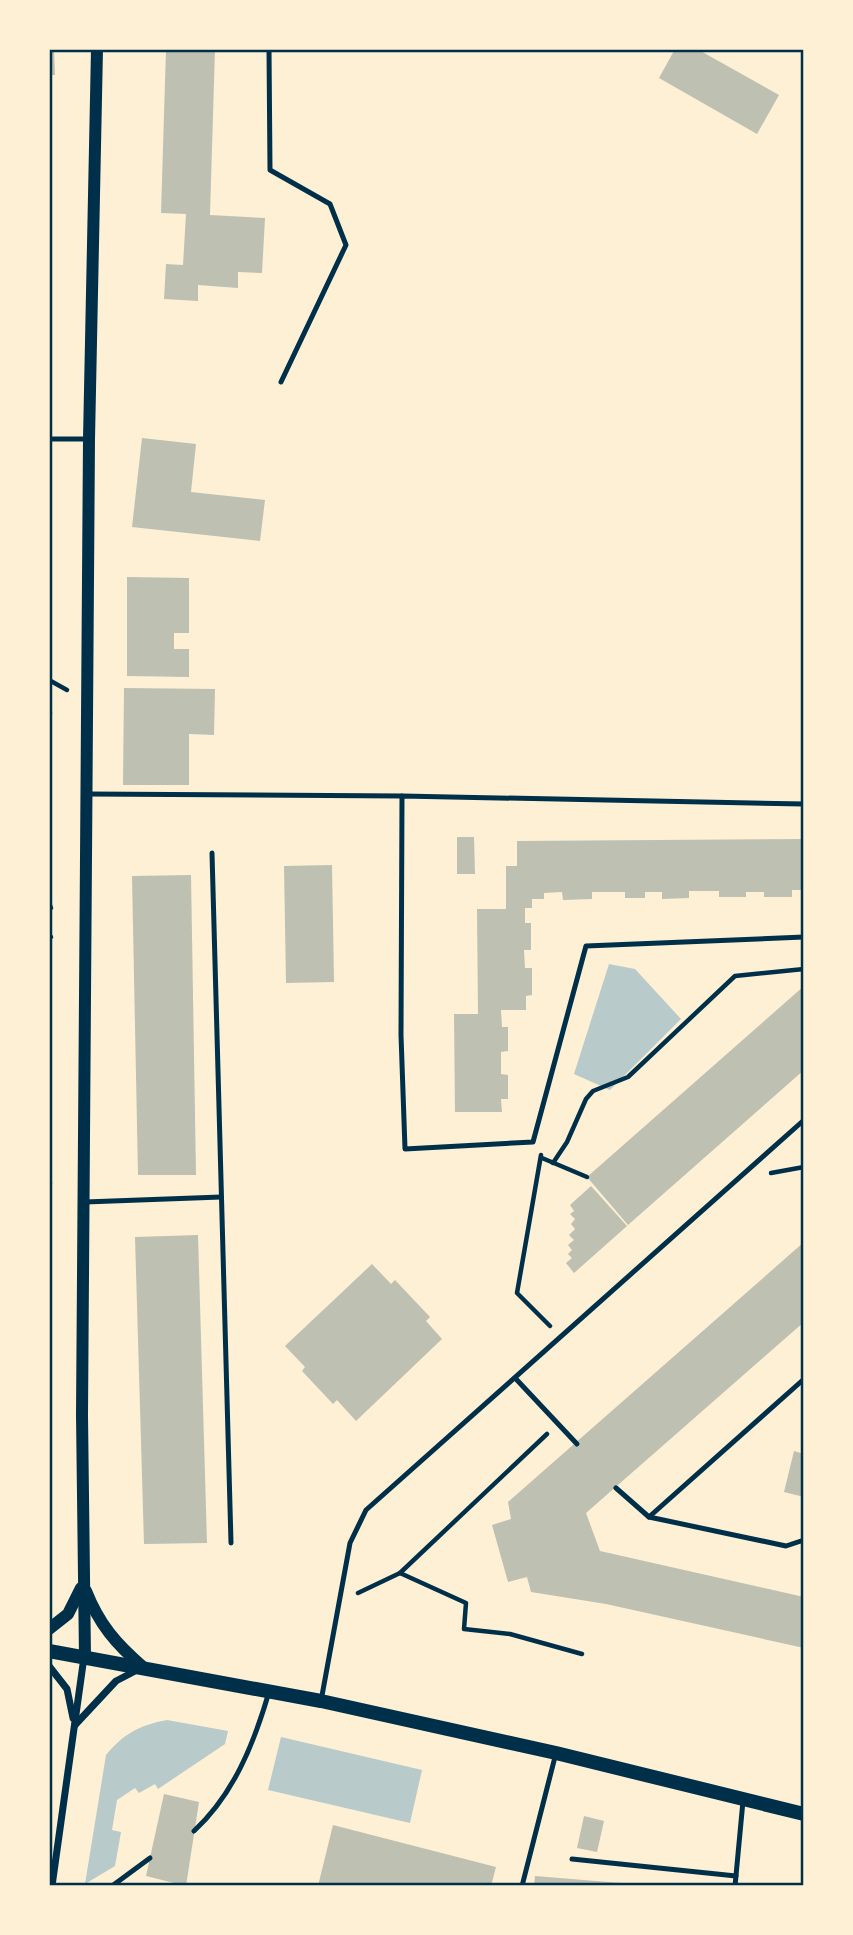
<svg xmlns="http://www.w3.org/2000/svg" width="853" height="1935" font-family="'Exo 2',sans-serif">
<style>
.green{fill:#b9caca}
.building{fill:#bec0b2}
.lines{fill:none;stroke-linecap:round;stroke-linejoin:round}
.path{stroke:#003049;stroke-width:4.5}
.service{stroke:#003049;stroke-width:5}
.minor{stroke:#003049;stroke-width:7}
.tertiary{stroke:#003049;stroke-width:12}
.secondary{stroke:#003049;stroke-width:14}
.neatline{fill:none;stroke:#003049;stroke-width:2.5}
</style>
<rect width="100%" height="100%" fill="#fdf0d5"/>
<g class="green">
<path d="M609,964L635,969L681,1019L610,1090L574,1074Z"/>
<path d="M167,1720L228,1731L225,1744L158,1789L155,1784L139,1793L135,1788L117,1800L112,1830L121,1832L115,1866L85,1884L106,1755C123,1734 140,1725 167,1720Z"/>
<path d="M281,1737L422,1770L410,1823L268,1790Z"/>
</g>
<g class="building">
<path d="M49,49H54L55,75H49Z"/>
<path d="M166,49H215L210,215L265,218L262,273L238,272V288L198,285V301L164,299L166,264L183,265L186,214L161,213Z"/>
<path d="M675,49H697L779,95L757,134L659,78Z"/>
<path d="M142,438L196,444L191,492L265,500L260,541L132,527Z"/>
<path d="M127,577L189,578V633H174V649H189V677L127,676Z"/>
<path d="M124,688L215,689L214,735L189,734V785H123Z"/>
<path d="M457,837H474L475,874H457Z"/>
<path d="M803,839V890H792V897H764V892H746V897H719V891H689V898L662,899V892H645V898H625V892H592V899L563,900L562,892L544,893V899H532V908H525V923H531V950H524L525,968H532V995L526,996V1010H501L502,1027H508V1051L501,1052V1074L508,1075V1099H501L502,1112H455L454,1014H478L477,909H506V866H517V841Z"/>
<path d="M332,865L334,982L286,983L284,866Z"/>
<path d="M191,875L196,1175H138L132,876Z"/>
<path d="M804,986V1070L628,1225L587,1177Z"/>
<path d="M591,1186L627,1226L574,1273L566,1263L572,1258L568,1254L572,1250L568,1245L574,1240L569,1235L575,1229L571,1224L575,1219L570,1214L574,1211L570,1205Z"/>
<path d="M198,1235L207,1543L144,1544L135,1237Z"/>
<path d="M804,1242V1322L586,1513L600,1551L804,1597V1648L606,1604L531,1592L527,1577L508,1582L492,1525L511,1519L508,1502Z"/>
<path d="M372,1264L391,1284L395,1280L430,1317L426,1321L442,1339L356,1421L337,1400L333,1404L302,1371L305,1367L285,1346Z"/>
<path d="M794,1451L804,1454V1497L784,1492Z"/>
<path d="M164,1794L199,1802L186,1886L146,1876Z"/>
<path d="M584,1816L604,1821L597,1852L577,1848Z"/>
<path d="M333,1825L496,1867L491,1886H318Z"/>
<path d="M535,1876L633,1884V1886H534Z"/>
</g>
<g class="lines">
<g class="path">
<path d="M49,680L67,690"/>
<path d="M49,716L50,713"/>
<path d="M49,903L51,908"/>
<path d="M49,938L51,937"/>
<path d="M541,1155L517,1293L550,1326"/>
<path d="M542,1158L587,1177"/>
<path d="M553,1163L567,1142L586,1099L593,1091L628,1077L735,976L804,969"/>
<path d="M771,1173L804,1167"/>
<path d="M49,1183H50"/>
<path d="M400,1573L547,1434"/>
<path d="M358,1593L400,1573L466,1603L464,1629L510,1634L582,1654"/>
</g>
<g class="service">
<path d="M269,49L270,170L330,204L346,245L281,382"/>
<path d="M49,439H89"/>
<path d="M87,794L402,796"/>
<path d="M804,804L402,796L401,1035L405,1149L533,1142L586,946L804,937"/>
<path d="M212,853L231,1543"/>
<path d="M85,1202L221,1197"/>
<path d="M516,1379L577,1444"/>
<path d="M616,1488L649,1517L786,1546L804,1540"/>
<path d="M649,1517L804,1379"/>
<path d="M321,1701L350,1543L366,1510L804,1120"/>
<path d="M194,1831C234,1794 254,1743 269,1692"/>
<path d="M572,1859L736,1876"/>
<path d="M112,1886L150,1858"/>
<path d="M522,1886L556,1753"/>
<path d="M735,1886L743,1801"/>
</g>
<g class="minor">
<path d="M49,1666L67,1689L73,1718"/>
<path d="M75,1725L116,1681L139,1669"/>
<path d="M52,1886L84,1657"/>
</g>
<g class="tertiary">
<path d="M86,1591C99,1624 116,1644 143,1667"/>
<path d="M49,1629L68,1614L81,1588"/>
<path d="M85,1657L82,1415L89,439L97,49"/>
</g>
<path class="secondary" d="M49,1651L321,1701L556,1753L804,1814"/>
</g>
<rect width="853" height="1935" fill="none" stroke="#fdf0d5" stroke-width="102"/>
<rect x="51" y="51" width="751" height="1833" class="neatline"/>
</svg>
